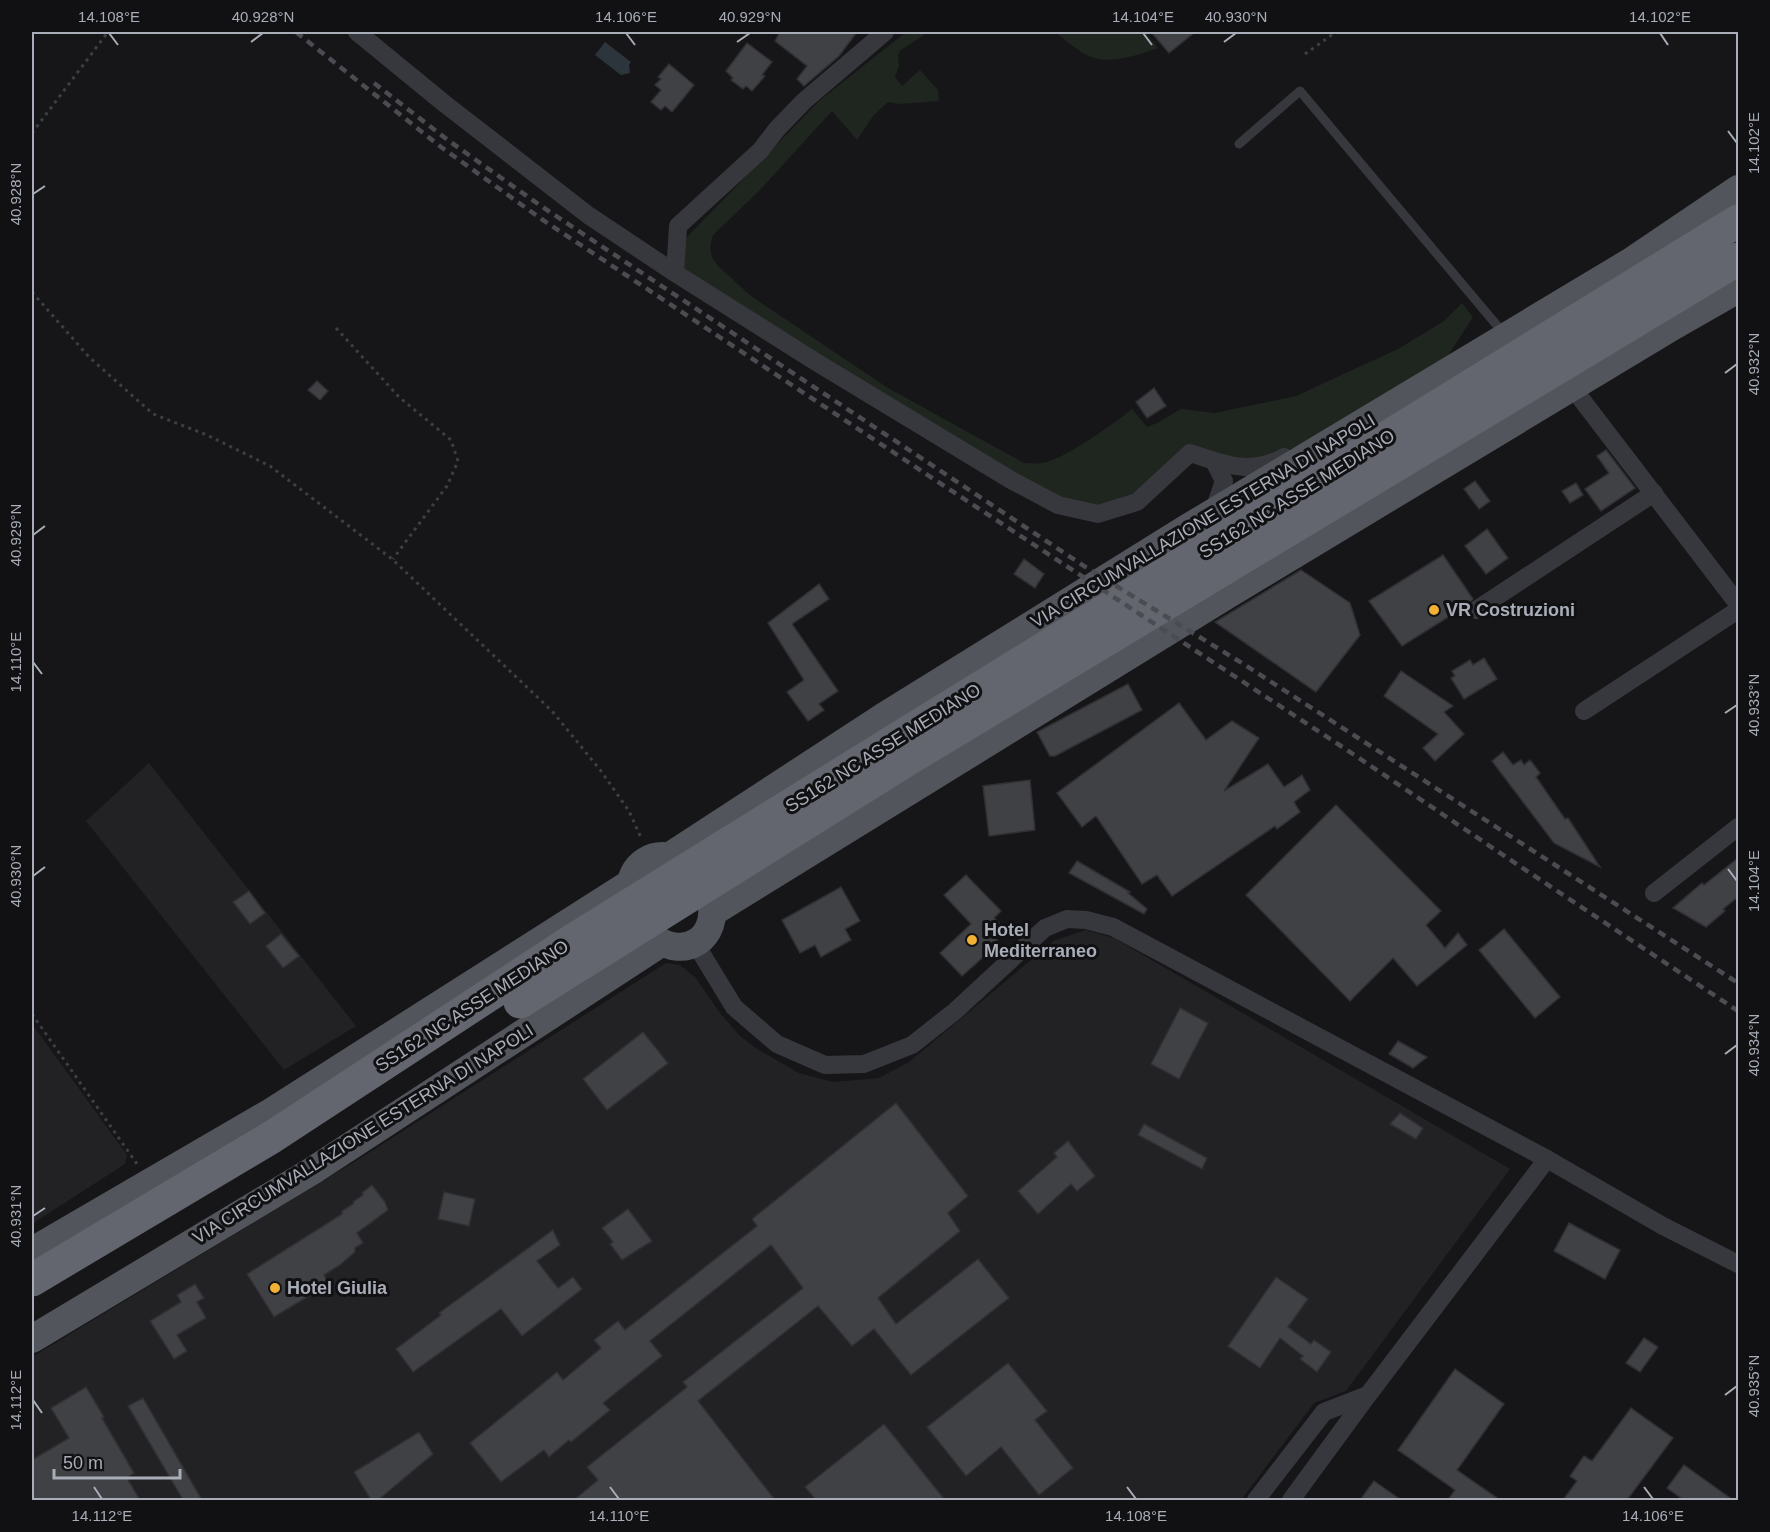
<svg xmlns="http://www.w3.org/2000/svg" width="1770" height="1532" font-family="Arial,sans-serif">
<style>
.built{fill:#222225}
.green{fill:#1e261f}
.water{fill:#2c353c}
.building{fill:#404145;stroke:#303034;stroke-width:1.5}
.lines{fill:none;stroke-linecap:round;stroke-linejoin:round}
.path{stroke:#3d3f44;stroke-width:3;stroke-dasharray:3 4.5;stroke-linecap:butt}
.lane{stroke:#37383d;stroke-width:9}
.street{stroke:#37383d;stroke-width:18}
.primary{stroke:#53555c;stroke-width:28}
.highway{stroke:#63666e;stroke-width:33}
.rail{stroke:#4a4c52;stroke-width:4.5;stroke-dasharray:8 6;stroke-linecap:butt}
.ticks{fill:none;stroke:#a8adb8;stroke-width:2}
.poi-dot{fill:#f2b134;stroke:#111113;stroke-width:2}
.labels{text-anchor:middle;dominant-baseline:central;stroke-width:6;stroke-linejoin:round;paint-order:stroke}
.street-label{font-size:18px;fill:#a8adb8;stroke:#111113}
.poi-label{font-size:18px;font-weight:bold;fill:#a8adb8;stroke:#111113;text-anchor:start}
.neatline{fill:none;stroke:#a8adb8;stroke-width:2}
.ticks-label{font-size:15px;text-anchor:middle;fill:#a8adb8}
</style>
<rect width="100%" height="100%" fill="#161618"/>
<g class="built">
<path d="M149,763L356,1026L284,1070L86,821Z"/>
<path d="M1086,930L1114,938L1510,1169L1346,1391L1314,1403L1241,1500H32V1357L359,1159L666,963L680,965L695,977L720,1013L740,1036L757,1049L799,1073L833,1082L879,1078L909,1062L1055,940Z"/>
<path d="M32,1024L127,1155L125,1164L32,1224Z"/>
</g>
<g class="green">
<path d="M906,32H929L901,50L898,55L899,66L895,77L902,86L920,70L938,90L939,101L900,104L888,102L873,116L857,140L832,111L759,191L713,235L710,247L712,258L719,267L751,296L888,388L1024,463C1030,463 1037,464 1043,463C1067,458 1113,424 1132,409L1147,427L1157,423L1181,409L1215,413L1296,396L1398,349L1444,321L1462,303L1473,317L1440,368L1273,459L1232,461L1207,450L1142,490L1111,507L1066,501L964,450L683,271L684,240L819,101Z"/>
<path d="M1053,32H1144L1158,48C1134,56 1103,68 1080,51C1070,45 1064,37 1053,32Z"/>
</g>
<path class="water" d="M605,42L631,62L629,65L630,73L621,75L595,55Z"/>
<g class="building">
<path d="M780,32H857L839,56L804,86L797,79L807,66L775,41Z"/>
<path d="M1151,32H1195L1169,53Z"/>
<path d="M747,43L772,62L762,75L765,76L752,91L746,86L743,89L731,80L733,78L726,71Z"/>
<path d="M669,64L694,85L672,112L665,106L661,110L651,102L661,90L655,85L661,79L658,77Z"/>
<path d="M317,381L328,391L320,400L308,390Z"/>
<path d="M1154,388L1166,406L1147,418L1136,402Z"/>
<path d="M1606,450L1635,488L1601,511L1585,489L1609,473L1597,456Z"/>
<path d="M1475,481L1490,501L1479,509L1464,489Z"/>
<path d="M1576,483L1583,495L1570,503L1562,491Z"/>
<path d="M1487,529L1508,558L1486,574L1465,546Z"/>
<path d="M1443,555L1473,599L1466,606L1402,646L1369,601Z"/>
<path d="M1024,559L1044,574L1035,588L1014,574Z"/>
<path d="M1301,570L1350,603L1360,635L1316,692L1215,622Z"/>
<path d="M819,584L829,599L792,624L838,691L819,704L824,710L808,721L787,692L804,680L768,623Z"/>
<path d="M1484,658L1497,679L1464,699L1451,678L1455,676L1452,671L1470,660L1473,665Z"/>
<path d="M1401,671L1453,706L1444,712L1464,734L1435,761L1423,748L1438,734L1384,696Z"/>
<path d="M1128,684L1142,710L1055,756H1050L1037,732Z"/>
<path d="M1179,703L1206,740L1232,721L1259,738L1224,791L1268,764L1284,787L1302,775L1310,790L1294,802L1300,812L1277,829L1275,826L1172,896L1157,875L1142,884L1096,816L1082,827L1057,793Z"/>
<path d="M1503,752L1513,765L1521,760L1524,765L1530,760L1540,773L1536,777L1565,819L1568,818L1600,867L1554,843L1492,761Z"/>
<path d="M1030,780L1035,830L989,836L983,786Z"/>
<path d="M1336,805L1441,911L1426,925L1445,948L1458,933L1467,945L1417,986L1393,958L1350,1001L1246,895Z"/>
<path d="M1738,858V897L1723,909L1725,911L1706,927L1673,908L1702,883L1704,885Z"/>
<path d="M1077,861L1130,892L1128,893L1147,909L1144,914L1069,873Z"/>
<path d="M966,875L1001,911L994,918L1006,930L996,939L999,943L962,976L940,953L971,924L944,895Z"/>
<path d="M841,887L860,921L845,929L851,940L821,957L815,945L800,953L782,920Z"/>
<path d="M249,891L265,913L250,924L233,902Z"/>
<path d="M1504,929L1560,997L1535,1018L1479,950Z"/>
<path d="M281,934L299,956L283,968L266,946Z"/>
<path d="M1180,1008L1208,1023L1179,1079L1151,1064Z"/>
<path d="M643,1032L668,1063L607,1110L583,1079Z"/>
<path d="M1398,1041L1427,1057L1413,1068L1389,1054Z"/>
<path d="M896,1103L968,1196L948,1213L960,1231L878,1298L896,1324L978,1259L1009,1298L911,1375L874,1329L852,1346L818,1306L698,1401L775,1500H574L598,1480L587,1467L687,1387L683,1382L803,1288L771,1245L650,1341L662,1356L603,1403L610,1410L571,1442L569,1440L549,1457L544,1450L501,1482L470,1443L557,1372L563,1380L601,1348L594,1340L618,1321L625,1330L757,1226L752,1219Z"/>
<path d="M1400,1113L1423,1128L1416,1139L1390,1124Z"/>
<path d="M1144,1124L1207,1158L1202,1169L1138,1135Z"/>
<path d="M1068,1141L1095,1176L1077,1191L1071,1184L1038,1214L1018,1191L1057,1157L1054,1153Z"/>
<path d="M372,1185L385,1202L388,1210L357,1233L363,1243L355,1248V1252L340,1265L324,1275L329,1284L274,1317L247,1274L342,1214V1211L353,1204L354,1201L363,1195L362,1193Z"/>
<path d="M444,1192L475,1199L469,1226L438,1219Z"/>
<path d="M628,1209L652,1241L622,1260L610,1244L613,1242L602,1228Z"/>
<path d="M1569,1223L1620,1250L1605,1279L1554,1251Z"/>
<path d="M553,1230L560,1245L537,1261L558,1288L573,1277L582,1289L522,1336L501,1309L413,1372L396,1349L441,1315L439,1313Z"/>
<path d="M1276,1277L1308,1299L1288,1327L1311,1344L1314,1340L1331,1352L1317,1372L1300,1359L1303,1356L1280,1338L1260,1368L1228,1346Z"/>
<path d="M195,1284L204,1298L197,1302L206,1318L177,1335L187,1351L174,1359L150,1321L181,1302L177,1295Z"/>
<path d="M1644,1338L1658,1347L1640,1372L1626,1363Z"/>
<path d="M1008,1363L1047,1411L1035,1420L1073,1468L1039,1495L1001,1447L966,1476L927,1427Z"/>
<path d="M1455,1369L1504,1404L1457,1470L1500,1500H1448L1455,1490L1398,1450Z"/>
<path d="M86,1387L104,1417L102,1418L134,1473L127,1478L140,1500H32V1460L69,1438L51,1408Z"/>
<path d="M143,1398L202,1500H183L128,1406Z"/>
<path d="M1631,1408L1673,1438L1627,1500H1563L1577,1481L1570,1476L1584,1456L1592,1461Z"/>
<path d="M884,1424L945,1500H816L805,1487Z"/>
<path d="M419,1432L433,1454L378,1500H371L354,1472Z"/>
<path d="M1684,1465L1733,1500H1684L1667,1488Z"/>
<path d="M1374,1481L1401,1500H1360Z"/>
</g>
<g class="lines">
<g class="path">
<path d="M1305,54L1336,32"/>
<path d="M32,133L108,32"/>
<path d="M32,292L89,357L153,414L207,435L270,466L392,559L552,711L601,771L629,811L642,840"/>
<path d="M336,328L399,397L451,440L458,461L447,486L393,559"/>
<path d="M32,1014L137,1164"/>
</g>
<path class="lane" d="M1239,144L1300,91L1505,335"/>
<g class="street">
<path d="M357,32L445,104L588,215L675,273L816,362L1011,480L1058,505L1098,514L1137,502L1190,453C1225,464 1250,476 1284,457"/>
<path d="M675,273L678,226L760,151L777,129L804,101L885,32"/>
<path d="M1572,387L1738,604"/>
<path d="M1213,513L1224,481L1214,461"/>
<path d="M1476,610L1654,493"/>
<path d="M1584,711L1738,610"/>
<path d="M1654,893L1738,827"/>
<path d="M695,943L734,1007L777,1044L825,1065L864,1064L912,1045L954,1012L1045,928L1067,919L1086,920L1113,927L1547,1159L1663,1226L1738,1264"/>
<path d="M1368,1395L1547,1159"/>
<path d="M1256,1500L1324,1412L1368,1395L1291,1500"/>
</g>
<g class="primary">
<path d="M670,856L883,717L1189,527L1630,262L1738,189"/>
<path d="M629,896C630,863 653,848 683,861"/>
<path d="M713,912L1227,595L1675,325L1738,289"/>
<path d="M654,938C686,960 719,938 711,900"/>
<path d="M32,1251L271,1112L629,884"/>
<path d="M32,1339L312,1171L661,943"/>
</g>
<g class="highway">
<path d="M520,1002L910,758L1738,259"/>
<path d="M32,1280L272,1137L573,940L897,739L1738,221"/>
</g>
<g class="rail">
<path d="M296,32L441,147L540,218L923,472L1347,750L1518,865L1738,1011"/>
<path d="M374,83L449,141L541,206L1087,568L1245,665L1738,983"/>
</g>
</g>
<path class="ticks" d="M109,33L118,45M626,33L635,45M1143,33L1152,45M1660,33L1668,45M251,42L263,33M737,42L750,33M1224,42L1236,33M1728,131L1737,143M33,194L45,186M1725,373L1737,364M33,535L45,526M33,662L42,674M1725,713L1737,705M1728,869L1737,881M33,876L45,867M1725,1054L1737,1045M33,1216L45,1208M1725,1395L1737,1386M33,1400L42,1413M94,1487L102,1499M610,1487L619,1499M1127,1487L1136,1499M1644,1487L1653,1499"/>
<g class="poi-dot">
<circle cx="1434" cy="610" r="6"/>
<circle cx="972" cy="940" r="6"/>
<circle cx="275" cy="1288" r="6"/>
</g>
<g class="labels">
<g class="street-label">
<text transform="translate(1297 494) rotate(-32)">SS162 NC ASSE MEDIANO</text>
<text transform="translate(1203 521) rotate(-31)">VIA CIRCUMVALLAZIONE ESTERNA DI NAPOLI</text>
<text transform="translate(883 748) rotate(-32)">SS162 NC ASSE MEDIANO</text>
<text transform="translate(472 1006) rotate(-33)">SS162 NC ASSE MEDIANO</text>
<text transform="translate(363 1134) rotate(-32)">VIA CIRCUMVALLAZIONE ESTERNA DI NAPOLI</text>
</g>
<g class="poi-label">
<text x="1446" y="610">VR Costruzioni</text>
<text x="984" y="930">Hotel<tspan x="984" dy="21">Mediterraneo</tspan></text>
<text x="287" y="1288">Hotel Giulia</text>
</g>
</g>
<rect width="1770" height="1532" fill="none" stroke="#111113" stroke-width="66"/>
<path d="M54 1469v9h126v-9" fill="none" stroke="#a8adb8" stroke-width="3"/>
<text x="63" y="1469" font-size="18" fill="#a8adb8" stroke="#111113" stroke-width="4.5" paint-order="stroke">50 m</text>
<rect x="33" y="33" width="1704" height="1466" class="neatline"/>
<g class="ticks-label">
<text x="109" y="22">14.108°E</text>
<text x="263" y="22">40.928°N</text>
<text x="626" y="22">14.106°E</text>
<text x="750" y="22">40.929°N</text>
<text x="1143" y="22">14.104°E</text>
<text x="1236" y="22">40.930°N</text>
<text x="1660" y="22">14.102°E</text>
<text transform="translate(1754 143) rotate(-90)" y="5">14.102°E</text>
<text transform="translate(16 194) rotate(-90)" y="5">40.928°N</text>
<text transform="translate(1754 364) rotate(-90)" y="5">40.932°N</text>
<text transform="translate(16 535) rotate(-90)" y="5">40.929°N</text>
<text transform="translate(16 662) rotate(-90)" y="5">14.110°E</text>
<text transform="translate(1754 705) rotate(-90)" y="5">40.933°N</text>
<text transform="translate(16 876) rotate(-90)" y="5">40.930°N</text>
<text transform="translate(1754 881) rotate(-90)" y="5">14.104°E</text>
<text transform="translate(1754 1045) rotate(-90)" y="5">40.934°N</text>
<text transform="translate(16 1216) rotate(-90)" y="5">40.931°N</text>
<text transform="translate(1754 1386) rotate(-90)" y="5">40.935°N</text>
<text transform="translate(16 1400) rotate(-90)" y="5">14.112°E</text>
<text x="102" y="1521">14.112°E</text>
<text x="619" y="1521">14.110°E</text>
<text x="1136" y="1521">14.108°E</text>
<text x="1653" y="1521">14.106°E</text>
</g>
</svg>
